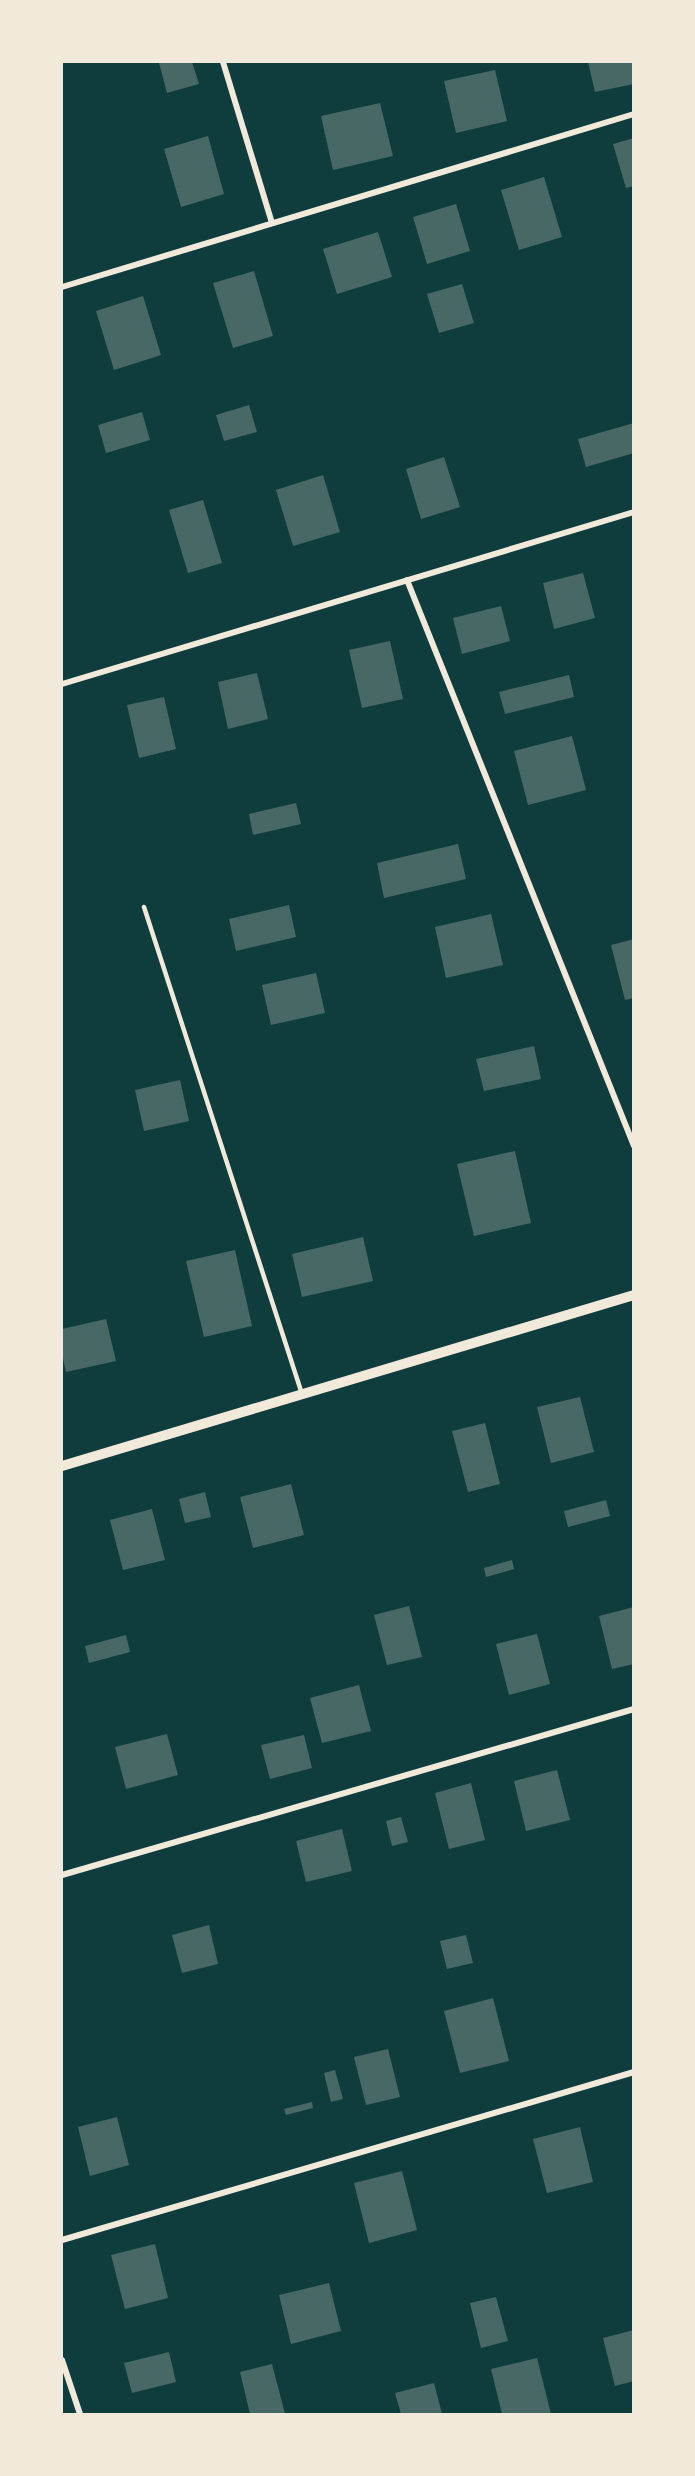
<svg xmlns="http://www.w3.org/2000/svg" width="695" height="2476" font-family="'Fira Sans Condensed',sans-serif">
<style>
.building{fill:#486865}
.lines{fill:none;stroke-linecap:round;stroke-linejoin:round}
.service{stroke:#f1e9da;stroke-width:4.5}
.minor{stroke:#f1e9da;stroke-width:6}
.tertiary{stroke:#f1e9da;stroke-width:10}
</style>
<rect width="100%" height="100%" fill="#0f3d3e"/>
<g class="building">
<path d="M165,62H192L199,84L167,93L159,63Z"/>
<path d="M588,62H634V84L595,92Z"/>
<path d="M495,70L507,121L456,133L444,81Z"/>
<path d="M380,103L393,156L333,170L321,116Z"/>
<path d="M208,136L224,194L181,207L164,149Z"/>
<path d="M634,138V186L626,188L613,144Z"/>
<path d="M544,177L562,237L519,250L501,190Z"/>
<path d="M456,204L470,251L427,264L413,217Z"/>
<path d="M378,232L392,277L337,294L323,249Z"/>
<path d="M254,271L273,336L233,348L213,283Z"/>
<path d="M462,284L474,323L439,333L427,294Z"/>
<path d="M143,296L161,355L114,370L96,311Z"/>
<path d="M249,405L257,432L224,441L216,415Z"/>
<path d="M142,412L150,440L106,453L98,425Z"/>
<path d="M634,423V453L586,467L578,439Z"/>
<path d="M444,457L460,507L421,519L406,469Z"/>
<path d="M323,475L340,532L293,546L276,490Z"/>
<path d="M203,500L222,563L188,573L169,510Z"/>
<path d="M583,573L595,618L554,629L543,583Z"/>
<path d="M501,606L510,641L462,654L453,618Z"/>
<path d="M390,641L403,699L362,708L349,650Z"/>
<path d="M257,673L268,719L228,729L218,682Z"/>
<path d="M569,675L574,697L505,714L499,692Z"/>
<path d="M164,697L176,749L139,758L127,705Z"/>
<path d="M572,736L586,790L528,805L514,751Z"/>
<path d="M296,803L301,824L253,835L249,814Z"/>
<path d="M458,844L466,879L384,898L377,863Z"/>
<path d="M289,905L296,937L236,951L229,919Z"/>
<path d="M491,914L503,965L446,978L435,927Z"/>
<path d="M634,939V998L625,1000L611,945Z"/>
<path d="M316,973L325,1013L271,1025L262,985Z"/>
<path d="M534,1046L541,1079L484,1091L476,1059Z"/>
<path d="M180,1080L189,1121L144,1131L135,1090Z"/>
<path d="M515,1151L531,1223L474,1236L457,1164Z"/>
<path d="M363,1237L373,1281L302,1297L292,1254Z"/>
<path d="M235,1250L252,1326L204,1337L186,1261Z"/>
<path d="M106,1319L116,1361L66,1372L62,1354V1329Z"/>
<path d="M580,1397L594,1452L551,1463L537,1407Z"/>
<path d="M485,1423L500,1484L468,1492L452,1431Z"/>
<path d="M291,1484L304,1535L253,1548L240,1497Z"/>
<path d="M205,1492L211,1517L185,1523L179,1499Z"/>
<path d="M606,1500L610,1516L568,1527L564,1511Z"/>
<path d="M152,1509L165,1560L123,1570L110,1520Z"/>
<path d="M512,1560L514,1569L486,1577L484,1568Z"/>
<path d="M409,1606L422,1657L387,1665L374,1615Z"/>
<path d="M634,1607V1664L612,1669L599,1616Z"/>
<path d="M537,1634L550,1684L509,1695L496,1644Z"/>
<path d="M126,1635L130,1652L89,1663L85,1646Z"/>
<path d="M359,1685L371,1731L322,1743L310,1698Z"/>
<path d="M167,1734L178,1775L126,1789L115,1747Z"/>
<path d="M304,1735L312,1768L270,1779L261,1745Z"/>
<path d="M557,1770L570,1820L526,1831L514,1781Z"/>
<path d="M471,1783L485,1840L449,1849L435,1793Z"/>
<path d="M401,1817L408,1842L392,1846L386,1821Z"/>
<path d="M342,1829L352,1871L306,1882L296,1841Z"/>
<path d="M209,1925L218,1964L182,1973L172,1935Z"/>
<path d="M466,1935L473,1963L447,1969L440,1941Z"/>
<path d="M493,1998L509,2061L460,2073L444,2011Z"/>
<path d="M388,2049L400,2097L366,2105L354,2057Z"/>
<path d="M335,2070L343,2099L331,2102L324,2073Z"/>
<path d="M312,2102L313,2108L286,2115L284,2109Z"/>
<path d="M117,2117L129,2165L90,2176L78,2127Z"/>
<path d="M580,2127L593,2182L547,2193L533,2139Z"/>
<path d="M402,2171L417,2230L369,2243L354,2183Z"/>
<path d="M155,2244L168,2298L125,2309L111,2255Z"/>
<path d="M329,2283L341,2331L291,2344L279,2295Z"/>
<path d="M496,2297L508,2341L481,2348L470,2303Z"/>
<path d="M634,2330V2381L615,2386L603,2338Z"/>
<path d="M169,2352L176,2382L132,2393L124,2363Z"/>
<path d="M537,2358L551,2414H502L491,2369Z"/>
<path d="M272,2364L285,2414H250L240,2372Z"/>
<path d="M434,2383L442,2414H401L395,2393Z"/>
</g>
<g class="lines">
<path class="service" d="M144,907L302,1394"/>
<g class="minor">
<path d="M223,62L272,223"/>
<path d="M62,287L634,114"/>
<path d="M407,580L634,1146"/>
<path d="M62,684L634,512"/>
<path d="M62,1875L634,1709"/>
<path d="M62,2240L634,2072"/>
<path d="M62,2360L80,2414"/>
</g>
<path class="tertiary" d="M62,1466L634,1295"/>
</g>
<rect width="695" height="2476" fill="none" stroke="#f1e9da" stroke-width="126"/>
</svg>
